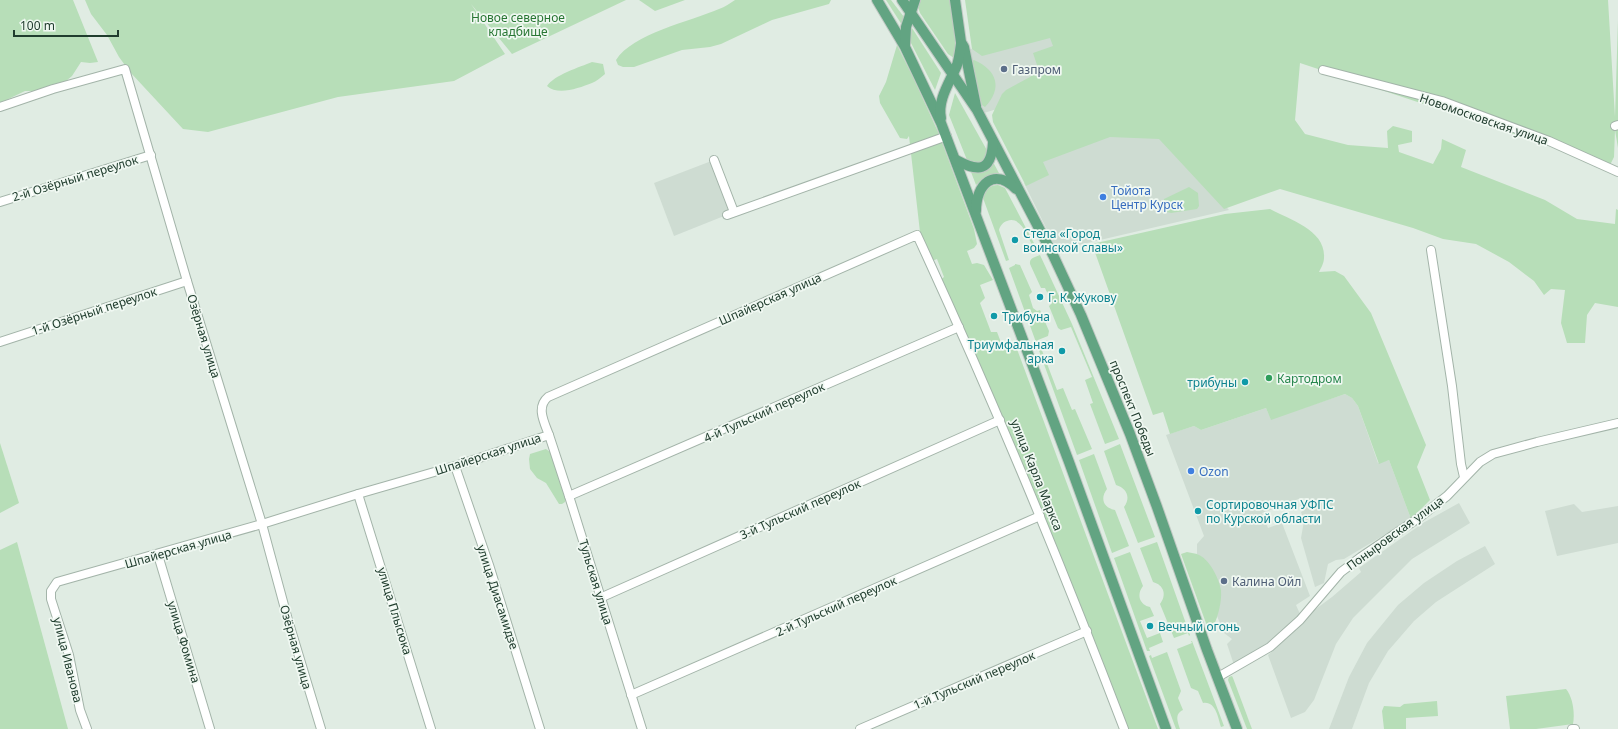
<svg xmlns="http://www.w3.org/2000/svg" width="1618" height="729" font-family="'Noto Sans',sans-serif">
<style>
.built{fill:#cedcd2}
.green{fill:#b7deb8}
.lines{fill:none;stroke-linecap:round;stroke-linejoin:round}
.minor-casing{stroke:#a3b4a9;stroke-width:10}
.major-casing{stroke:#c1c9c4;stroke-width:12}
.minor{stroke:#fff;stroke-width:8}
.major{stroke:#62a482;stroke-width:10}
.service-dot{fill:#5c6f8a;stroke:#f0f8f2;stroke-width:1.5}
.shop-dot{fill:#3f7fe0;stroke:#f0f8f2;stroke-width:1.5}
.culture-dot{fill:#0f9aa8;stroke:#f0f8f2;stroke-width:1.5}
.leisure-dot{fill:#2e9e5b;stroke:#f0f8f2;stroke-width:1.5}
.labels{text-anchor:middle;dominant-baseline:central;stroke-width:3.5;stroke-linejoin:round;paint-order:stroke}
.park-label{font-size:12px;fill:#287633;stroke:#f0f8f2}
.service-label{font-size:12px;fill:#4e5e75;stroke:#f0f8f2;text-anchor:start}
.street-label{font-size:12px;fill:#203d2e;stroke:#f0f8f2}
.shop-label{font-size:12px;fill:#366cbe;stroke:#f0f8f2;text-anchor:start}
.culture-label{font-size:12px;fill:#0d838f;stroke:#f0f8f2;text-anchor:start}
.leisure-label{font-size:12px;fill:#27864d;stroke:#f0f8f2;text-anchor:start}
</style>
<rect width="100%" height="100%" fill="#e0ece3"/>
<g class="built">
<path d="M1051,28L1068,87L984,113L975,84L967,50Z"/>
<path d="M1108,134L1160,136L1229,210L1057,250L1024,183L1044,173L1039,161Z"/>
<path d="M714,160L734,212L674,236L654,183Z"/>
<path d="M1345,394L1352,398L1358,406L1378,463L1389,460L1411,519L1344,559L1336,560L1328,564L1324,583L1315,587L1301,538L1304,521L1301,512L1303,511L1302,508L1309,498H1301L1262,513L1268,528L1282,523L1310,596L1296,605L1300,614L1282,633L1234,665L1227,644L1232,639L1224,633L1217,616L1220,603L1202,557L1197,554V544L1204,536L1166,435L1194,426L1201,430L1266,408L1271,419Z"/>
<path d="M1459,503L1470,523L1412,559L1353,618L1336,644L1314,700L1305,712L1291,718L1268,655L1297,629L1309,614L1332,597L1361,572L1359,568L1423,523Z"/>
<path d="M1574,504L1582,512L1618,506V543L1557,556L1545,511Z"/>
<path d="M1485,546L1495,564L1436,602L1414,621L1388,651L1369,683L1352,729H1329L1349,677L1367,643L1398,605L1424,583L1457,561Z"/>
</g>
<g class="green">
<path d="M0,0H73L98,62L90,63L81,62L72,76L60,86L37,91H25L0,103Z"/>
<path d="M85,0H626L512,54L471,4L505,54L454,81L338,97L208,132L183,129L130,72L119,57L107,35L91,14Z"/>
<path d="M639,0H685L655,11Z"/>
<path d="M735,0H831L829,4L772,20L721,44L710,47L682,50L634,67H623L618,65L616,60C632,34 691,21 719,9C725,7 730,3 735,0Z"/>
<path d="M886,0H891L904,17L902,25Z"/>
<path d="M921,0H951L956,50L955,57L954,58L948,54L920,13L918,7Z"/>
<path d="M965,0H1608L1615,117L1618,20V148L1615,130L1614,157L1611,163L1604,164L1300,63L1295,120L1305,134L1348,145L1388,148L1387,131L1393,126L1412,131V142L1398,145L1399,152L1433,164L1441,149L1442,139L1466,150L1461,167L1545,200L1577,219L1615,224L1616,209L1618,210V307L1595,303L1587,315L1585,343H1567L1561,323L1565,290L1551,289L1544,295L1534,281L1509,262L1476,244L1443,239L1413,228L1280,189L1224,209L1159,139L1110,137L1043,162L1049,175L1026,186L993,122L992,115L1002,94L1006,90L1030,77L1034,74L1037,65L1033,53L1053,46L1050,38L982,56L972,49Z"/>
<path d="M912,28L941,73L935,90L911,43L910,38Z"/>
<path d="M897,45L913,77L939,134L974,229L977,244L974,248L967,251L972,264L977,263L984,265L993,280L980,285L985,298L980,303L991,332H997L1002,345L1014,341L1158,729H1127L940,280L944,277L937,259L932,261L920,232L909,136L907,139L900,138L880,103L879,96L886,82Z"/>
<path d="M974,60C997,70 1003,88 985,107L982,105L972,61Z"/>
<path d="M592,62L603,64L605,74C601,77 597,81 592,83C579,88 558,96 547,86C554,75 580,67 592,62Z"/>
<path d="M955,93L989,154L986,159L979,163L967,160L949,115Z"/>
<path d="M993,162L1000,175L986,177L976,185L971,172C982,175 988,171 993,162Z"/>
<path d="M998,185L1005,188L1037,249H1034C1029,240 1022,215 1007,221C1003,222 1000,226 999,230L1009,260L1006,261L983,198C984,190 990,185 998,185Z"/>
<path d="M1189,187L1198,193L1199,206L1197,209L1171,213L1167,212L1163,206L1164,199Z"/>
<path d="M1270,209C1290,220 1326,230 1324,258C1324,263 1321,268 1319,272L1335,271L1344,276L1371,313L1426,445L1417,467L1430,500L1411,519L1389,460L1379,464L1358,406L1352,398L1345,394L1271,420L1266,408L1201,430L1194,426L1170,434L1163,412L1153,415L1092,244L1225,214Z"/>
<path d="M1040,255L1072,324L1119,439L1105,444L1090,404L1093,403L1085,380L1092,377L1071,327L1061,330L1058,328L1049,306L1052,303L1045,288H1041L1030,264C1029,258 1035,257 1040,255Z"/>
<path d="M1015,264L1020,265L1032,292L1029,295L1033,308L1037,311L1040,310L1049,331L1048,336L1038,340L1057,390L1063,388L1072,410L1075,409L1092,449L1077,455L1009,268L1015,265Z"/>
<path d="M0,443L19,503L0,513Z"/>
<path d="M1120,444L1155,537L1138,543L1124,507C1131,498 1127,488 1116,485L1104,451Z"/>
<path d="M546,449L550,452L566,495L565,502L562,504H559L546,483L537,478L530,469L529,459L530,454Z"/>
<path d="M1094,454L1107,489C1100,498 1103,508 1115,510L1129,546L1112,553L1079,460Z"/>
<path d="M17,542L68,729H0V550Z"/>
<path d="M1157,542L1190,635L1189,636L1188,633L1174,638L1160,604C1167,595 1164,585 1153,582L1140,548Z"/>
<path d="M1130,552L1143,586C1136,595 1140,605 1150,607L1154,616L1140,621L1147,638L1160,633L1163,642L1149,648L1150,651H1147L1114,558Z"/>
<path d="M1187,552C1190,553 1194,553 1197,554C1209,558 1219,578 1221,590C1222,602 1218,617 1213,627L1211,628L1207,626L1181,554Z"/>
<path d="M1191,641H1192L1224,726L1221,727C1218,718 1216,701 1203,703L1198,691L1191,688L1177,649L1192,643Z"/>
<path d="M1167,652L1181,691L1178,698L1183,710C1174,714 1178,722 1180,729H1176L1149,656L1151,655L1152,658Z"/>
<path d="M1232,676L1233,678L1252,729H1247L1228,680L1229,677Z"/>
<path d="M1566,689C1573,697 1575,714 1573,724L1536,729H1510L1506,696Z"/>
<path d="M1437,701L1438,716L1406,718V729H1384L1382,711L1384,706L1400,707L1404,704Z"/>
</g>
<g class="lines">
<g class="minor-casing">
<g id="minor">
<path d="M1323,70L1442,101L1549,141L1618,172"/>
<path d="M0,107L53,89L125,69L187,281L262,524L288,620L321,729"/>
<path d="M1615,126L1618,125"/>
<path d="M714,160L734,212"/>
<path d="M0,202L151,155"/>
<path d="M727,215L947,136"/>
<path d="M1431,250L1452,386L1461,464L1464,477"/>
<path d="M0,342L187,281"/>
<path d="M549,435L569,496L642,729"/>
<path d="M455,466L489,565L540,729"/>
<path d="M358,494L431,729"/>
<path d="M569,496L959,327"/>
<path d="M158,555L210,729"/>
<path d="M600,598L1000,420"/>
<path d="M1218,677L1270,647L1300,620L1341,572L1361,557L1420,517L1447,496L1480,462L1493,454L1537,442L1618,423"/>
<path d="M631,695L1040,516"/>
<path d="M87,729L80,710L69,655L51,599V591L57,582L262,524L358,494L455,466L549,435C544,422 536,407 548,397L917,235C992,397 1060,561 1124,729"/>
<path d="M860,729L1087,631"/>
<path d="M1572,729H1575"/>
</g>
</g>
<g class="major-casing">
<g id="major">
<path d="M877,0L905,47L941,123L1069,462L1166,729"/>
<path d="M902,0L977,110L1053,255L1081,315L1130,434L1157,507L1207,650L1237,729"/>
<path d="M955,0L961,42L964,47L976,106"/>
<path d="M905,45L906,27L915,0"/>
<path d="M941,118C937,100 950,82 957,65C959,59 960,51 961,44"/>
<path d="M956,160C978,172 991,172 993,143"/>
<path d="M976,211C976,184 994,167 1016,189"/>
</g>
</g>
<use href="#minor" class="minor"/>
<use href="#major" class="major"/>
</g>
<g class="service-dot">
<circle cx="1004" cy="69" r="4"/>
<circle cx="1224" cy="581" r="4"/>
</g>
<g class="shop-dot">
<circle cx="1103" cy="197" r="4"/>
<circle cx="1191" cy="471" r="4"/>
</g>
<g class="culture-dot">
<circle cx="1015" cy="240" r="4"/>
<circle cx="1040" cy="297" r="4"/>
<circle cx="994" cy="316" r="4"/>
<circle cx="1062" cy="351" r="4"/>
<circle cx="1245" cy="382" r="4"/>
<circle cx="1198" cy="511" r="4"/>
<circle cx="1150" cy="626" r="4"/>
</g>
<circle class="leisure-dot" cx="1269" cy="378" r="4"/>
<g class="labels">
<g class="park-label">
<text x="518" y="17">Новое северное<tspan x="518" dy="14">кладбище</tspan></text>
</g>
<g class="service-label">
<text x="1012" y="69">Газпром</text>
<text x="1232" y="581">Калина Ойл</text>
</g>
<g class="street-label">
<text transform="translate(1484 119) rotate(19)">Новомосковская улица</text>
<text transform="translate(75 178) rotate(-17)">2-й Озёрный переулок</text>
<text transform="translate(770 299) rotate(-24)">Шпайерская улица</text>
<text transform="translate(94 311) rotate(-18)">1-й Озёрный переулок</text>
<text transform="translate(204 336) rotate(73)">Озёрная улица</text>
<text transform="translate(1133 408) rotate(68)">проспект Победы</text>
<text transform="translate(764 412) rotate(-24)">4-й Тульский переулок</text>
<text transform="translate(488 454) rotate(-18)">Шпайерская улица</text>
<text transform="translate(1037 475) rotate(68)">улица Карла Маркса</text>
<text transform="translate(800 509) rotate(-24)">3-й Тульский переулок</text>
<text transform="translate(1395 533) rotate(-36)">Поныровская улица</text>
<text transform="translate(178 549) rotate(-16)">Шпайерская улица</text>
<text transform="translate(596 582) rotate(73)">Тульская улица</text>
<text transform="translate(498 597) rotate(72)">улица Диасамидзе</text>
<text transform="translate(836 606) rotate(-24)">2-й Тульский переулок</text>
<text transform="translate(395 611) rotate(73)">улица Плысюка</text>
<text transform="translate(184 642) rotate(73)">улица Фомина</text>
<text transform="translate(296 647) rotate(74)">Озёрная улица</text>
<text transform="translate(68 660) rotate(76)">улица Иванова</text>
<text transform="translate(974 680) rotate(-23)">1-й Тульский переулок</text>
</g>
<g class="shop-label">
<text x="1111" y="190">Тойота<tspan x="1111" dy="14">Центр Курск</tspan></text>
<text x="1199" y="471">Ozon</text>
</g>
<g class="culture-label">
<text x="1023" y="233">Стела «Город<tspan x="1023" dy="14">воинской славы»</tspan></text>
<text x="1048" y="297">Г. К. Жукову</text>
<text x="1002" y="316">Трибуна</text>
<text x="1054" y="344" text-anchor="end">Триумфальная<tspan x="1054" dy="14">арка</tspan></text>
<text x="1237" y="382" text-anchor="end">трибуны</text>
<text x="1206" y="504">Сортировочная УФПС<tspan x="1206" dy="14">по Курской области</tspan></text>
<text x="1158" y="626">Вечный огонь</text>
</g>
<g class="leisure-label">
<text x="1277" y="378">Картодром</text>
</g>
</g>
<path d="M14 30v6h104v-6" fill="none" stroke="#203d2e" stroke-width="2"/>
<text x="20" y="30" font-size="12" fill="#203d2e" stroke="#f0f8f2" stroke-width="3" paint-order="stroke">100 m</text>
</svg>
